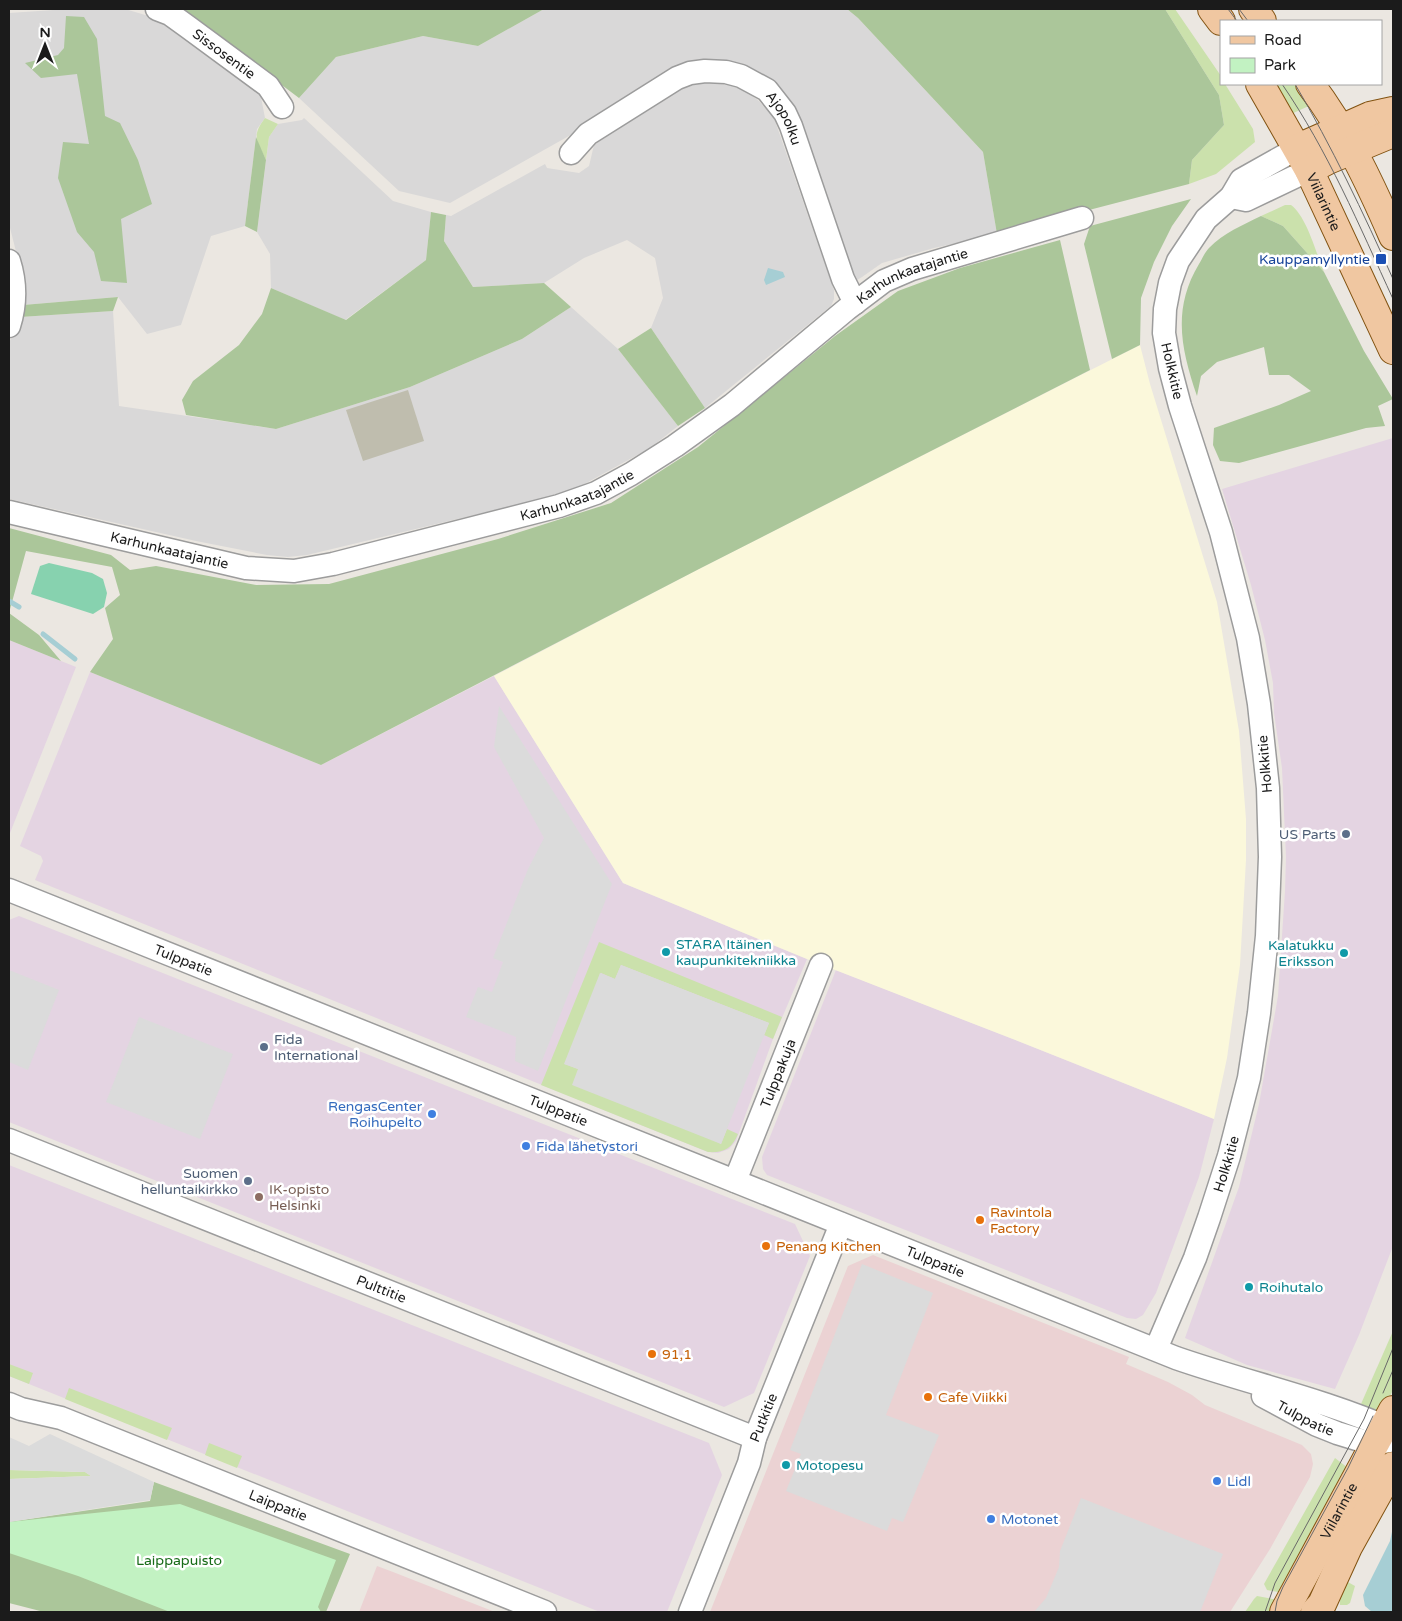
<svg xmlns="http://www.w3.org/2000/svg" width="1402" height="1621" font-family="'Varela Round',sans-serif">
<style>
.residential{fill:#d9d8d8}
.commercial{fill:#ebd2d3}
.industrial{fill:#e4d4e2}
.education{fill:#fbf8db}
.construction{fill:#bfbdae}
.grass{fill:#cbe1ac}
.forest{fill:#abc69a}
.park{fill:#c2f2c2}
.pitch{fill:#87d2af}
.parking{fill:#dbdbdb}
.water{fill:#a6ced4}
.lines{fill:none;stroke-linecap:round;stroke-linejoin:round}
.stream{stroke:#a6ced4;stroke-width:5}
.minor-casing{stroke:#9c9c9c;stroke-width:25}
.major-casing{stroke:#815210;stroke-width:30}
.minor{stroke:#fff;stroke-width:22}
.major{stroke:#f0c7a1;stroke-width:28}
.tram{stroke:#696969;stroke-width:1}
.transit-dot{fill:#1a4fb4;stroke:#fff;stroke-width:2}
.service-dot{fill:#5c6f8a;stroke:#fff;stroke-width:2}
.culture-dot{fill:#0f9aa8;stroke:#fff;stroke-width:2}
.shop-dot{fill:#3f7fe0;stroke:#fff;stroke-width:2}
.education-dot{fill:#8d6e63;stroke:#fff;stroke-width:2}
.food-dot{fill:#e8710a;stroke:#fff;stroke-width:2}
.labels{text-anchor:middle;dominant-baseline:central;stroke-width:5;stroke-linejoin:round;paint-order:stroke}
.street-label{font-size:14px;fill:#1b1b1b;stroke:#fff}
.transit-label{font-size:14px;fill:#164399;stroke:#fff;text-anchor:end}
.service-label{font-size:14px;fill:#4e5e75;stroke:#fff;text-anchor:end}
.culture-label{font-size:14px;fill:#0d838f;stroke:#fff;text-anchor:start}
.shop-label{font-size:14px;fill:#366cbe;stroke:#fff;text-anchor:start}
.education-label{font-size:14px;fill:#785e54;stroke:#fff;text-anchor:start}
.food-label{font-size:14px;fill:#c56008;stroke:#fff;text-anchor:start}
.park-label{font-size:14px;fill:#176b17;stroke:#fff}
</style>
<rect width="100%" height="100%" fill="#ebe7e1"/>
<g class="residential">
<path d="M69,9H125L152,17L175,30L260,92L265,118L257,129L245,226L211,236L181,325L147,334L118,297L23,305V279L9,224V13Z"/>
<path d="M544,9H847L858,18L983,152L997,234L934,248L882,263L862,277L857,280L852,278L803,137L720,64L583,128L450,203L399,191L299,98L336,57L423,36L478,46Z"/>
<path d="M701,82L730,85L747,92L759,101L774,118L834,290V299L831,306L705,408L651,328L663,298L655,258L627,240L584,258L544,283L473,287L444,241L446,215L451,216L545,164L547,168L579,173L589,166L594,145L669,92L685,85Z"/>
<path d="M304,118L393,201L431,212L426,260L345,320L271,288L270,254L257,232L269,137L278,124L302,120Z"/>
<path d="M571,307L618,349L678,426L650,448L579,487L541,499L307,555L288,557L267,555L196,541L9,499V343L20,317L113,311L119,406L276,429L410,387L522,339Z"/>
</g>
<g class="commercial">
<path d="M873,1255L1129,1357L1126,1364L1168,1382L1192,1395L1205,1405L1302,1445L1311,1454L1313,1464L1310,1477L1270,1549L1230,1612H710L848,1266Z"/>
<path d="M377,1566L393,1572L495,1612H359Z"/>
</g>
<g class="industrial">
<path d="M1393,438V1246L1359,1335L1335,1389L1247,1365L1185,1338L1239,1187L1259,1104L1278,996L1285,891L1286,857L1282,768L1274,713L1273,683L1265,640L1251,585L1222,489Z"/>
<path d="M9,640L76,667L10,833H9Z"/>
<path d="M90,672L321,765L494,676L623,883L807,959L773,1039L736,1141L729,1149L718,1153L708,1152L35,880L43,861L41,856L20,846Z"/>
<path d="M19,916L795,1224L810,1256L754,1393L724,1407L9,1122V920Z"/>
<path d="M836,970L1028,1045L1214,1119L1199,1177L1156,1293L1143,1315L1136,1319L1127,1318L767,1175L763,1169L762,1157Z"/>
<path d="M9,1165L709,1443L722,1475L667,1612H600L9,1376Z"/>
</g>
<path class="education" d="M1140,345L1150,384L1217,602L1239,731L1246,819V860L1240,965L1227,1058L1214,1119L1028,1045L807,959L623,883L494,676L699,569Z"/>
<path class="construction" d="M408,390L424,441L363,461L346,410Z"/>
<g class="grass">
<path d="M1165,9H1175L1221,76V84H1225L1253,129L1255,142L1216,174L1189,184L1192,160L1224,125L1219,95Z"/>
<path d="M1271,84H1303L1311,105L1289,115Z"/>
<path d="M265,118L278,124L269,137L266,160C257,140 251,137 265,118Z"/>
<path d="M1285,205H1291C1307,217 1316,253 1324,272L1283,226L1261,216Z"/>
<path d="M599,942L782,1017L773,1039L764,1035L769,1023L621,965L615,979L601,973L565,1064L578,1069L721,1144L727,1129L738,1134C732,1149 723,1153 708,1152L541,1085Z"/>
<path d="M1393,1331V1390L1382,1413L1361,1404Z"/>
<path d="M9,1364L33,1373L29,1384L9,1376Z"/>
<path d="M69,1388L172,1428L167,1440L65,1399Z"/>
<path d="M209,1443L242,1456L237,1468L205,1455Z"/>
<path d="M1335,1458L1348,1468L1288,1594L1267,1590L1264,1584Z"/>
<path d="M9,1470L85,1472L91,1476L9,1479Z"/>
<path d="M1346,1581L1355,1586L1350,1603L1347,1605H1340V1596Z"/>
<path d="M1257,1596L1278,1600L1275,1612H1245L1254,1599Z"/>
</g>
<g class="forest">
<path d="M174,9H544L478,46L423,36L336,57L299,98L221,39Z"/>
<path d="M847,9H1165L1219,95L1224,125L1192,160L1189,184L997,234L983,152L858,18Z"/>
<path d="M66,16L84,17L97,39L105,116L120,123L138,160L152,204L121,219L127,283L101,281L94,252L77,232L58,178L63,142L89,144L77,74L41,78L25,63L58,55L64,48Z"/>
<path d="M256,137L266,160L257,232L245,226Z"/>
<path d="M1191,199L1172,226L1154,262L1141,298L1140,345L1112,359L1084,244L1090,226Z"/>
<path d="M431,212L446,215L444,241L473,287L544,283L571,307L522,339L410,387L276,429L186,415L182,400L193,381L239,345L262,314L271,288L346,320L426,260Z"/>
<path d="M1261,216L1283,226L1324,272L1364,351L1393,399L1378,406L1385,426L1366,428L1239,463L1220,461L1213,445L1214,428L1279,405L1311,391L1289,375H1269L1264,347L1217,362L1201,376L1197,396C1181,349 1172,309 1199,264C1202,259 1205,252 1209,248C1223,233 1243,225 1261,216Z"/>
<path d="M1060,240L1090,370L699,569L321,765L90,672L113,639L105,608L120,595L112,567L26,551L9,613L39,635L61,661L9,640V528L111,555L130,570L156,566L256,585L329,584L498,539L611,503L698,447L835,336L898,291L960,268Z"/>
<path d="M118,297L113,311L20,317L23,305Z"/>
<path d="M651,328L705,408L678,426L618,349Z"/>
<path d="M154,1482L350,1554L326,1612H44L9,1603V1522L150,1501Z"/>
</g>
<path class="park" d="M180,1504L336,1560L318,1607L321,1612H170L78,1576L9,1553V1522Z"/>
<path class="pitch" d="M49,563L92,573L103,579L107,593L104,607L93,614L31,594L40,566Z"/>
<g class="parking">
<path d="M499,706L612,884L538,1071L515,1061L516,1037L466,1017L478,987L492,992L503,962L493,958L528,869L544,838L494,747Z"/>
<path d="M621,965L769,1023L721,1144L572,1085L578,1069L564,1064L600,973L615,979Z"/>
<path d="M9,970L59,990L28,1070L9,1062Z"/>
<path d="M139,1017L233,1054L200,1139L106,1102Z"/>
<path d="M862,1264L933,1293L886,1415L939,1435L903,1522L892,1518L887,1531L786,1491L801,1454L790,1450Z"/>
<path d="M50,1434L154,1482L150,1500L9,1522V1479L91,1476L85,1472L9,1470V1437L29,1446Z"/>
<path d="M1081,1498L1223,1554L1200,1612H1034L1046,1598L1059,1567L1060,1551Z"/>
</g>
<g class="water">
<path d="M768,268L783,272L785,277L766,285L764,280Z"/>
<path d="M1393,1527V1612H1372L1365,1606L1363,1595L1390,1541Z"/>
</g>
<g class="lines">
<g class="stream">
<path d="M9,601L19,607"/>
<path d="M43,634L75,659"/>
</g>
<g class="minor-casing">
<g id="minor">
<path id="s1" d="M157,9L170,14L188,27L268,86L282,107"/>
<path id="s2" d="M571,153L588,134L677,78L690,73L705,71L726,72L741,76L767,90L785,113L791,126L843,279L855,303"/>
<path d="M1231,197L1246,200L1309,170"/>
<path d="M9,261C16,283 16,304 9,326"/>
<path id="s3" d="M9,512L246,568L294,571L333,564L559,506L596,493L631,474L675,446L732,405L847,309L884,281L912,269L1082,218"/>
<path id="s4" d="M9,890L1176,1358C1248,1383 1323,1399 1393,1430"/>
<path id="s5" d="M9,1140L755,1438"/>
<path id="s6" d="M735,1181L821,965"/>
<path id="s7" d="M1156,1349L1195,1258L1209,1218L1229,1156L1249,1078L1259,1013L1267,936L1270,857L1268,788L1259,704L1248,638L1221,532L1180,406L1170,368L1164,333L1165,309L1170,283L1178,261L1206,219L1231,197L1241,180L1298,148"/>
<path id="s8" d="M1263,1396L1317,1425L1337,1433L1373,1444L1390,1441"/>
<path id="s9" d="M9,1404L21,1409L61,1418L545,1612"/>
<path id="s10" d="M690,1612L749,1463L755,1438L841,1224"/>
</g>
</g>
<g class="major-casing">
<g id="major">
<path d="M1212,9L1221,21"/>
<path d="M1253,9L1262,21"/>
<path id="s11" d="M1260,84L1309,170L1393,350"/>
<path d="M1310,84C1345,130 1370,183 1393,236"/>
<path d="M1298,148L1370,116L1393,111"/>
<path d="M1309,170L1328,160L1393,133"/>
<path id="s12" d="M1284,1612L1393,1410"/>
<path d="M1315,1612L1322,1604L1348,1547L1393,1466"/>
</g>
</g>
<use href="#minor" class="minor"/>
<use href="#major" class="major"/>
<g class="tram">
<path d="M1228,9L1237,21"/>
<path d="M1239,9L1248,21"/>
<path d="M1282,84C1328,151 1359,225 1393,299"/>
<path d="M1295,84C1332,147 1363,212 1393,279"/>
<path d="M1383,1393L1393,1370"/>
<path d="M1265,1612L1275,1583L1364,1419L1393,1348"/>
<path d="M1275,1612L1277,1601L1283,1587L1348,1468L1373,1416"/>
</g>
</g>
<rect class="transit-dot" x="1375" y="253" width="12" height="12" rx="2.5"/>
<g class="service-dot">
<circle cx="1346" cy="834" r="5"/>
<circle cx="264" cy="1047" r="5"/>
<circle cx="248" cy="1181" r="5"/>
</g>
<g class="culture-dot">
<circle cx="666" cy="952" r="5"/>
<circle cx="1344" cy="953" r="5"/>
<circle cx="1249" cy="1287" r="5"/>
<circle cx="786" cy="1465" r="5"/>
</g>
<g class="shop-dot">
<circle cx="432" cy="1114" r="5"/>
<circle cx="526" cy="1146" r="5"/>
<circle cx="1217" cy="1481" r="5"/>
<circle cx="991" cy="1519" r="5"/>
</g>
<circle class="education-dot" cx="259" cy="1197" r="5"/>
<g class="food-dot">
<circle cx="980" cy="1220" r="5"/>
<circle cx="766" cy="1246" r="5"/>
<circle cx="652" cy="1354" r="5"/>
<circle cx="928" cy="1397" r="5"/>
</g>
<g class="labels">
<g class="street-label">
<text stroke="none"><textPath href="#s1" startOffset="81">Sissosentie</textPath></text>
<text stroke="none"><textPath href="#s2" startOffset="259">Ajopolku</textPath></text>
<text stroke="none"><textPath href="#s11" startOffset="134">Viilarintie</textPath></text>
<text stroke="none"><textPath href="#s3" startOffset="990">Karhunkaatajantie</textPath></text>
<text transform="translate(1172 371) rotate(77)">Holkkitie</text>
<text stroke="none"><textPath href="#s3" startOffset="585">Karhunkaatajantie</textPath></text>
<text stroke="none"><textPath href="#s3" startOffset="165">Karhunkaatajantie</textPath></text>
<text transform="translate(1265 764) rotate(-95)">Holkkitie</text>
<text stroke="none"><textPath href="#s4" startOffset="188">Tulppatie</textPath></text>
<text stroke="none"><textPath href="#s6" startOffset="116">Tulppakuja</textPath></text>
<text stroke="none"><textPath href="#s4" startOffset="592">Tulppatie</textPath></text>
<text stroke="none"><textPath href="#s7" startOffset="198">Holkkitie</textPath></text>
<text stroke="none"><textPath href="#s4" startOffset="998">Tulppatie</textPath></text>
<text stroke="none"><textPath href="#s5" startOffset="401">Pulttitie</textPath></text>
<text stroke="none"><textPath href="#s8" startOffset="48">Tulppatie</textPath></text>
<text stroke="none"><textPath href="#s10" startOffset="208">Putkitie</textPath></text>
<text stroke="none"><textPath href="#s9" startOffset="288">Laippatie</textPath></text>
<text stroke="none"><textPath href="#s12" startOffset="115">Viilarintie</textPath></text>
</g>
<g class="transit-label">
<text x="1370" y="259">Kauppamyllyntie</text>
</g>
<g class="service-label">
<text x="1336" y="834">US Parts</text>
<text x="274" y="1039" text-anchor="start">Fida<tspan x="274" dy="16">International</tspan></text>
<text x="238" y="1173">Suomen<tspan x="238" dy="16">helluntaikirkko</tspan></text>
</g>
<g class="culture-label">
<text x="676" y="944">STARA Itäinen<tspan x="676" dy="16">kaupunkitekniikka</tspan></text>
<text x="1334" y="945" text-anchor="end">Kalatukku<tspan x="1334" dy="16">Eriksson</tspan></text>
<text x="1259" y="1287">Roihutalo</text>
<text x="796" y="1465">Motopesu</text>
</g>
<g class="shop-label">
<text x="422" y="1106" text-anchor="end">RengasCenter<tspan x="422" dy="16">Roihupelto</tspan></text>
<text x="536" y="1146">Fida lähetystori</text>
<text x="1227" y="1481">Lidl</text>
<text x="1001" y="1519">Motonet</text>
</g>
<g class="education-label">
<text x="269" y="1189">IK-opisto<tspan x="269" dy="16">Helsinki</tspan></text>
</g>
<g class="food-label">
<text x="990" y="1212">Ravintola<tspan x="990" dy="16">Factory</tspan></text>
<text x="776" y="1246">Penang Kitchen</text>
<text x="662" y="1354">91,1</text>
<text x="938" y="1397">Cafe Viikki</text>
</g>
<g class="park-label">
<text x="179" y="1560">Laippapuisto</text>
</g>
</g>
<rect width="1402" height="1621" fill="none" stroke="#1b1b1b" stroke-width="20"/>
<rect x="1220" y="20" width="162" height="65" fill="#ffffff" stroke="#a4a4a4"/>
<rect x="1230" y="36" width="25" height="8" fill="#f0c7a1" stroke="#a4a4a4"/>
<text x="1264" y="45" font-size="15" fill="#1b1b1b">Road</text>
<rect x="1230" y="58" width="25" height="15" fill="#c2f2c2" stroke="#a4a4a4"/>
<text x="1264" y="70" font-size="15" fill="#1b1b1b">Park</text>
<g transform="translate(45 45)" stroke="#ffffff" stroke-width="4" paint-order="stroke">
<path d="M0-4L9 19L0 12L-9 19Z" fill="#1b1b1b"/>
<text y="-8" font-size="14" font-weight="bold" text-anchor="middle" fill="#1b1b1b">N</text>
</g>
</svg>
